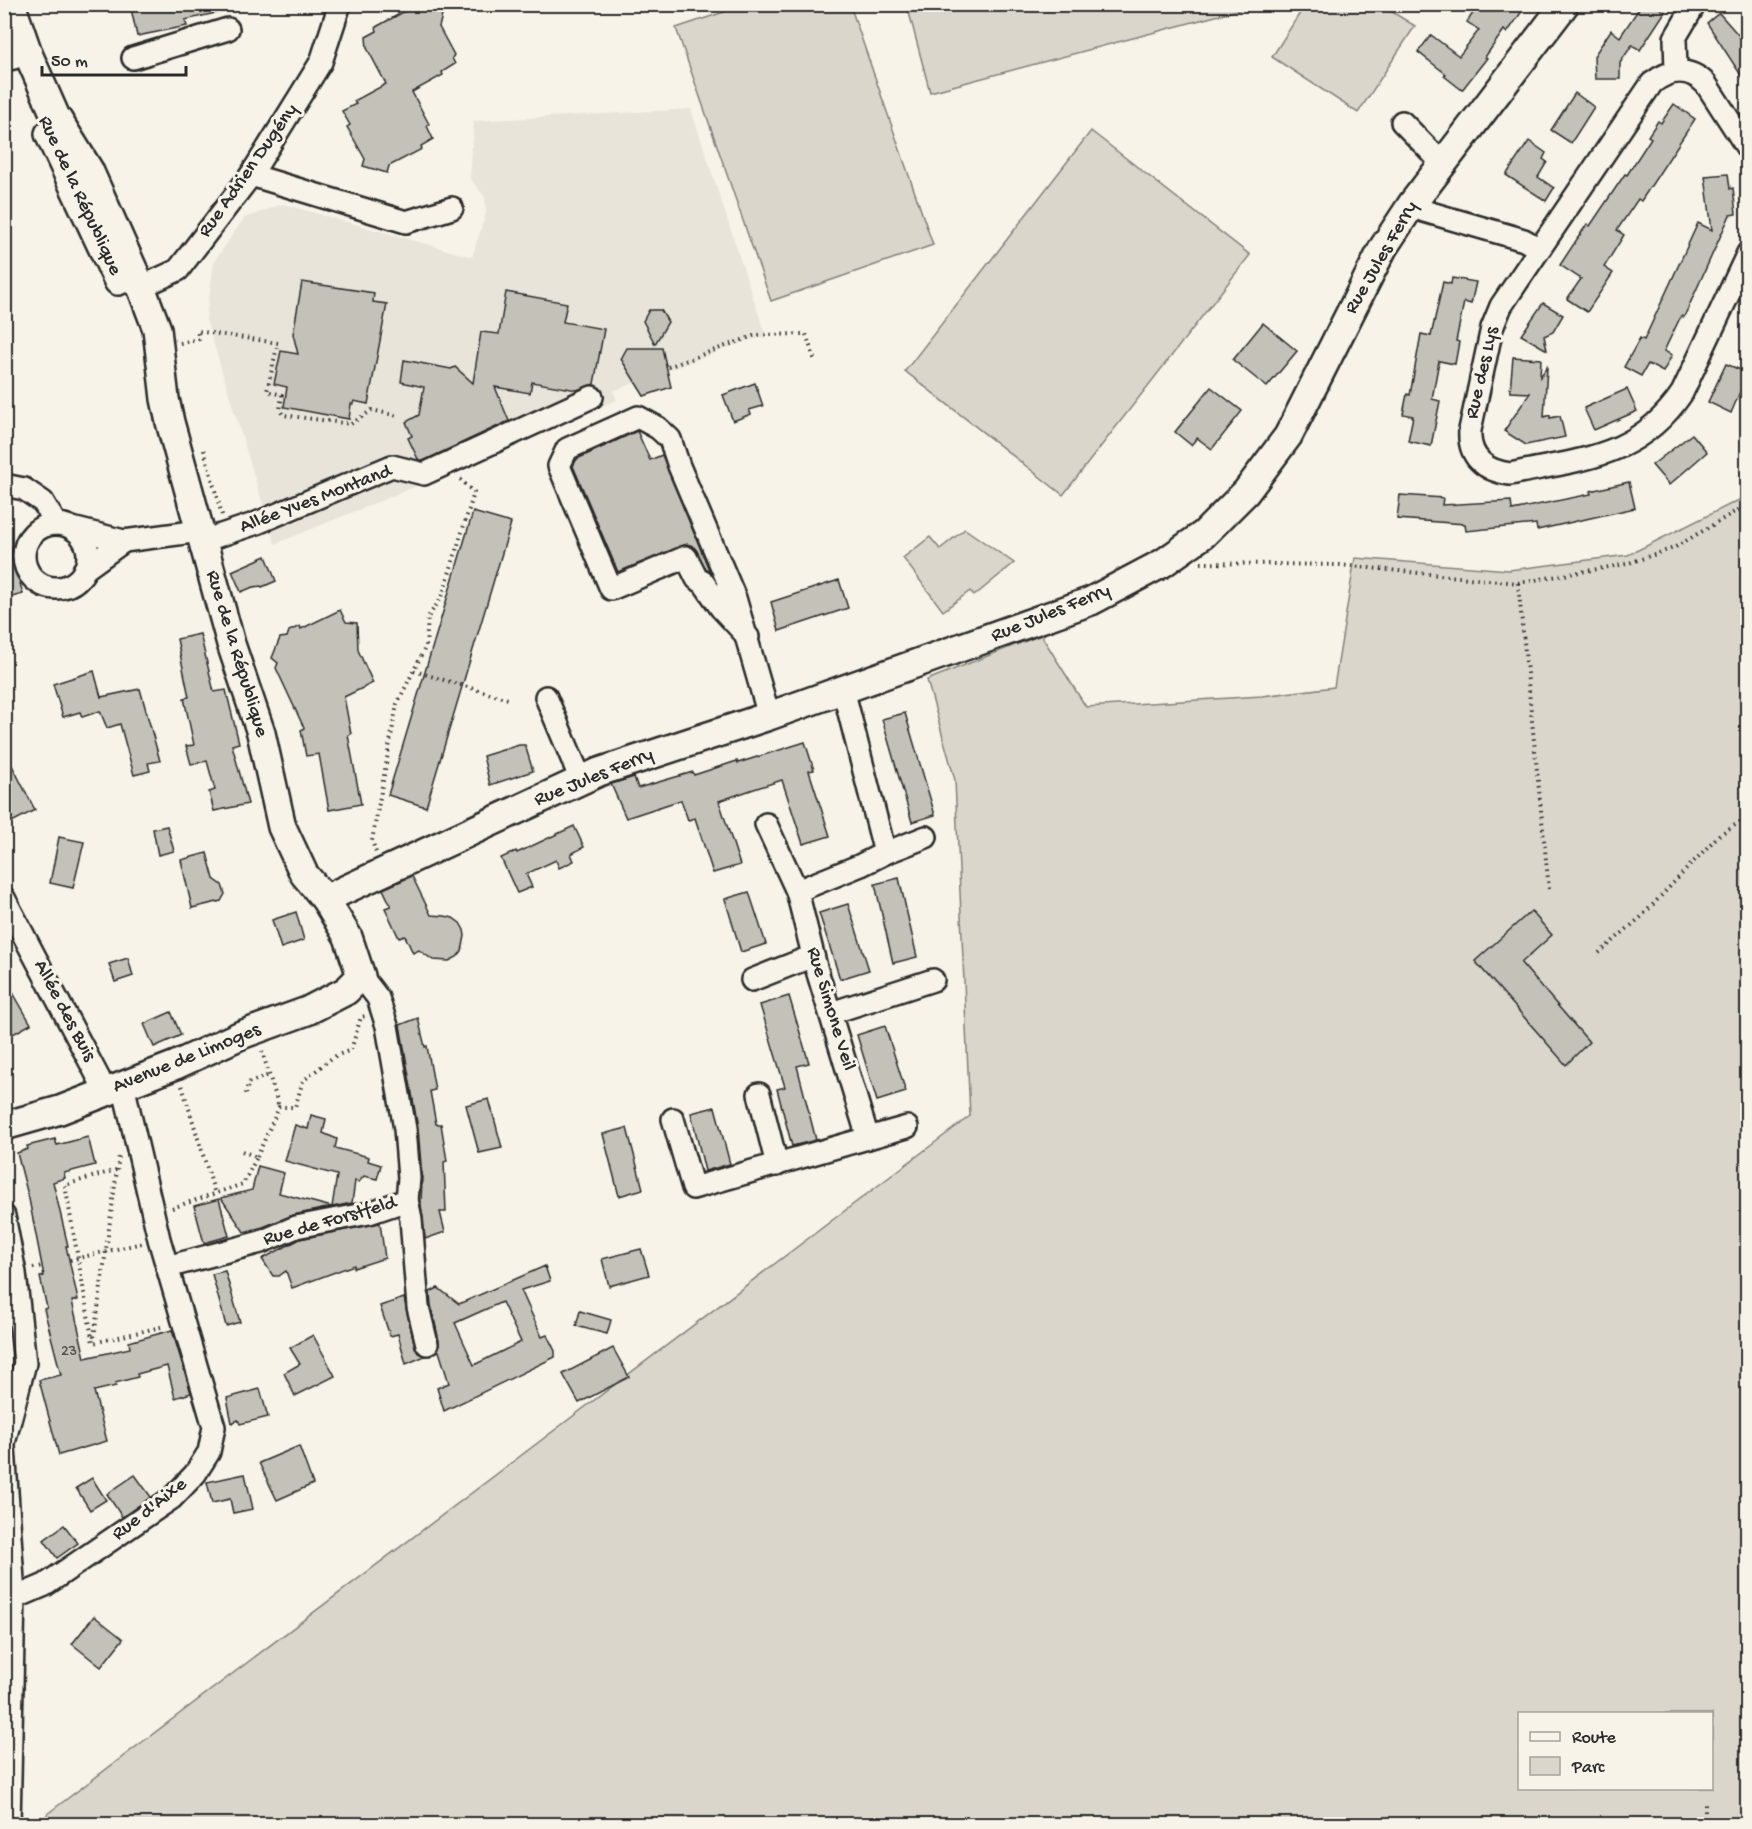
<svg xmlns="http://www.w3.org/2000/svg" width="1752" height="1829" font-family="'Gochi Hand',sans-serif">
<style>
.built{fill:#e8e4da}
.green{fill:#dad6cc;stroke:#82807c;stroke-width:1.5;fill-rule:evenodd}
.building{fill:#c4c1b9;stroke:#2b2b2b;stroke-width:1.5;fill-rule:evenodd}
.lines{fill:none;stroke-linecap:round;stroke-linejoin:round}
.minor-casing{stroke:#2b2b2b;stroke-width:26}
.major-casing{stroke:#2b2b2b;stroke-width:32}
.path{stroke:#2b2b2b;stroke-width:4;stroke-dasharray:1.5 4.5;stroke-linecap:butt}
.minor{stroke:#f7f3e8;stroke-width:21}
.major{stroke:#f7f3e8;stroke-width:27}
.labels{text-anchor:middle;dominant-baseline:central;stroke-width:6;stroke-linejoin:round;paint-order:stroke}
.number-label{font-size:16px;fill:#51504e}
.street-label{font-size:20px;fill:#2b2b2b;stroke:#f7f3e8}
</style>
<rect width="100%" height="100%" fill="#f7f3e8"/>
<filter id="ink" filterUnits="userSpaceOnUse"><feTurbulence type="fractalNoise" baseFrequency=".0167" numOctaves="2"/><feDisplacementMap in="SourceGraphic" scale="12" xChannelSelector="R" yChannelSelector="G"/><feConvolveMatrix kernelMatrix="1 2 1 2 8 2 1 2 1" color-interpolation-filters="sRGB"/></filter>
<g filter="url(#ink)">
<path class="built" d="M691,109L766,337L749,340L613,391L617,400L424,483L275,544L206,319L214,262L244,218L283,204L472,257L486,213L485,197L470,178L474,121Z"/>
<g class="green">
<path d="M745,5H850L933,245L771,301L676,28Z"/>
<path d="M1257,5L930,92L907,5L1257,4Z"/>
<path d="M1305,5H1381L1415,26L1358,113L1272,57Z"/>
<path d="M1091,131L1250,255L1063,495L905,371Z"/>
<path d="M1747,496V1824H48L47,1814L970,1116L955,780L927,680L1041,635L1086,707L1262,696L1334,687L1355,558L1509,570L1628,555ZM1520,1714H1712V1788H1520Z"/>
<path d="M965,529L1014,563L974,596L970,591L943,611L903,558L930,537L940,549Z"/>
</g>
<g class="building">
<path d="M130,4H224L225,11L185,20L187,26L137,36Z"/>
<path d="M409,4H445L439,27L454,55L452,58L455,64L442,72L443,75L412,92L429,124L427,126L433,139L421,146L422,149L389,166L387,173L363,166L365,159L347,127L350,125L342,111L356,104L354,101L386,84L367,48L366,37L377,31L376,27L407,10Z"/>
<path d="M1479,4H1527L1507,33L1504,30L1485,57L1487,58L1462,90L1444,76L1446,74L1418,52L1431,35L1459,56L1479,30L1467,22Z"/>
<path d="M1642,4H1654L1665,12L1640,50L1632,45L1620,63V79H1595L1594,56L1611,30L1620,37Z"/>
<path d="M1719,13L1748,46V86L1707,23Z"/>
<path d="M1575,93L1594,107L1571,143L1551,130Z"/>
<path d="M1674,104L1695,119L1641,201L1638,199L1617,230L1624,235L1604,267L1613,273L1587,312L1567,299L1581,279L1560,265L1587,224L1590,226L1625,174L1627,175L1651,138L1648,136L1658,121L1661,123Z"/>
<path d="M1529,141L1546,153L1543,159L1547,162L1538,177L1554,188L1546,201L1506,175Z"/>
<path d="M1728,174L1730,189L1733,188L1736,214L1730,215L1684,317L1681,316L1664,351L1672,355L1663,372L1648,364L1641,376L1624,367L1640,338L1644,340L1698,223L1712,230L1705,176Z"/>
<path d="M1452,278L1476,282L1471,304L1464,302L1456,341L1459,342L1455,364L1439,361L1432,399L1440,401L1431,446L1408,441L1413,416L1403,414L1407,394L1410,395L1421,334L1431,336L1443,282L1451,284Z"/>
<path d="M302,282L374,293L373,302L387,304L368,404L354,401L353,404H351L349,419L284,407L287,387L274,384L281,351L298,354L293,334Z"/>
<path d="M506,292L567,303L563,322L604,329L594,384L577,390L532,382L530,393L495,387L509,421L423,461L418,459L408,438L412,436L406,422L419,415L424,387L401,382L404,360L451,369L455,367L473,383L481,332L499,334Z"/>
<path d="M1543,303L1563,315L1553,332L1544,336L1547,350L1521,335Z"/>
<path d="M649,310H661L668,322L655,344L643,321Z"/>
<path d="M1263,323L1297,351L1267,387L1233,360Z"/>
<path d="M627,348H662L671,387L644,396L621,359Z"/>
<path d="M1513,357L1541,359L1540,377L1547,367L1544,417L1550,415V418L1560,416L1565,437L1526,445L1504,431L1530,393L1510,392Z"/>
<path d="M1726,364L1748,373L1731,413L1708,402Z"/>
<path d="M755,383L763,406L749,410L751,414L733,421L723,395Z"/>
<path d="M1211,387L1242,411L1212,449L1197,438L1191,445L1175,432Z"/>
<path d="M1627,389L1637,411L1594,430L1584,408Z"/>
<path d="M637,431L650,460L662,455L710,572L706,569L697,551L693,546L687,544L618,572L573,466L577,459Z"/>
<path d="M1692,434L1707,452L1669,485L1652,465Z"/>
<path d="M1629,482L1635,508L1537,530L1536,524L1466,531L1465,524L1397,519L1400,495L1443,498L1442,505L1511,501L1512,510L1591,494L1590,491Z"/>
<path d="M473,512L511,523L426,807L388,795Z"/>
<path d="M9,543L23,594L4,599V544Z"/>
<path d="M266,556L276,581L262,587L261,586L253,587L241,592L232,571Z"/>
<path d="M839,580L848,608L779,631L771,602Z"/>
<path d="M340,610L346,622L357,623L358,650L373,683L344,697L351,734L348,735L361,804L329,810L319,754L306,756L301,730L304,728L276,668L278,663L272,658L280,638L287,637L289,631L300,626L301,629Z"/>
<path d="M200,634L214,692L226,690L239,743L232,745L248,804L214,811L209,792L215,790L207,761L191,764L186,746L194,745L184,698L189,697L177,639Z"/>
<path d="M94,671L101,697L140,689L160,761L148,763L150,771L134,775L120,724L107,728L100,711L82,717L80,712L63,717L53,684Z"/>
<path d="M905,713L935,815L912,822L882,719Z"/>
<path d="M805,742L814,770L809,771L830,836L803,844L782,780L751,790L719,801L740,865L713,873L695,818L688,820L681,800L626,818L611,784L634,777L638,788L693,772L694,775L737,761L738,763Z"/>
<path d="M519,745H525L533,771L490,785L483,756Z"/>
<path d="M4,750L35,810L10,823L4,811Z"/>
<path d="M167,826L174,851L158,855L153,829Z"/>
<path d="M574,826L584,847L571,854L574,861L559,868L556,860L526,874L532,887L517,893L501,858L516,851L517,853Z"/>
<path d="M59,837L84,842L73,888L50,883Z"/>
<path d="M207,853L214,879L222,885L225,894L221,901L192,908L181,860Z"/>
<path d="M412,876L431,915L445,916L453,918L460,923L464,930L465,936L462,951L457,957L449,961L433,960L419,950L413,953L405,936L399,938L385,908L391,906L383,889Z"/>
<path d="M899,878L917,957L893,963L875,884Z"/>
<path d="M749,892L766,944L741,952L725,899Z"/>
<path d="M848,904L869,970L840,979L819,913Z"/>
<path d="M1531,911L1552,935L1521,963L1589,1042L1566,1065L1475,961Z"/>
<path d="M296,912L304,940L281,948L272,920Z"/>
<path d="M128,958L133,976L115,982L109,964Z"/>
<path d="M4,977L31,1024L4,1039Z"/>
<path d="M789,996L809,1063L797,1066L816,1140L792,1146L777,1089L785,1087L760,1005Z"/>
<path d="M171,1012L181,1035L154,1047L144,1024Z"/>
<path d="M418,1018L425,1047L427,1046L435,1090L430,1091L436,1124H441L447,1161L444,1162L446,1212H440L445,1232L425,1239L421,1204L422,1177L418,1128L400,1025Z"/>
<path d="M885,1026L906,1092L877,1101L857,1035Z"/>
<path d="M489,1099L502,1148L479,1153L466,1105Z"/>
<path d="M715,1107L730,1164L705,1171L691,1113Z"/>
<path d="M311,1115L326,1119L323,1133L337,1139L335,1148L369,1157L368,1161L381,1165L377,1179L364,1176L359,1182L355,1181L352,1203L332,1207L337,1175L285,1161L295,1125L308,1129Z"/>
<path d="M627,1128L643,1189L619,1196L603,1134Z"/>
<path d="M88,1137L95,1165L64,1173L65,1178L53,1182L68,1246H66L78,1300L72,1301L85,1358L130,1348L129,1342L172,1330L191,1393L175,1398L167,1366L137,1374L138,1377L115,1383L116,1386L94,1391L107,1441L59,1455L39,1380L61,1375L44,1309L47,1308L40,1277L44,1276L29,1199L17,1153L28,1149L27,1146L55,1139L57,1145Z"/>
<path d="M258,1166L284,1173L279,1193L332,1207L293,1215L263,1227L244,1232L221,1198L252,1190Z"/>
<path d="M219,1199L229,1236L204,1243L194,1206Z"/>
<path d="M380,1223L385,1258L354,1268V1265L292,1288L286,1271L279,1276H273L262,1259L300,1239Z"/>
<path d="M641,1249L649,1275L609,1286L602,1259Z"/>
<path d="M545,1266L550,1281L521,1290L542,1337L547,1335L555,1351V1357L444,1411L437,1388L449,1383L439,1351L437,1352L439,1341L431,1305L430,1292L438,1288L459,1304ZM502,1302L521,1342L474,1365L455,1323Z"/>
<path d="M225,1271L240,1322L226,1326L212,1274Z"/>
<path d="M404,1298L415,1347L418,1353L425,1356L406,1364L398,1334L390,1336L380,1306Z"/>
<path d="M580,1311L611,1320L607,1334L576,1326Z"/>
<path d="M313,1335L335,1376L295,1396L284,1373L300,1364L290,1348Z"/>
<path d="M613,1348L629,1377L579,1403L563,1374Z"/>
<path d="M260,1389L268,1417L240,1424L238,1420L232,1423L227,1398Z"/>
<path d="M299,1446L313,1484L277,1500L259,1463Z"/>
<path d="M245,1474L253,1509L233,1513L230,1499L212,1503L207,1482Z"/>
<path d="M135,1475L151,1497L122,1517L107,1494Z"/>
<path d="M92,1478L106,1500L90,1510L76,1488Z"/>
<path d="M64,1525L78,1543L57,1558L44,1540Z"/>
<path d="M94,1616L123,1639L101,1667L72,1644Z"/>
</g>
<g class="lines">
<g class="minor-casing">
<g id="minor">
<path d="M133,58L228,29"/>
<path d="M4,60L14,58"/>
<path d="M1676,71L1675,38L1695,4"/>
<path d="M1402,122L1442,163"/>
<path d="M1748,149L1706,84C1689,67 1670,69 1652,83L1501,306L1492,328L1470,430C1468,457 1485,471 1510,474C1581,459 1638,458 1682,393L1748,253"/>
<path d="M251,175L406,222L452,208"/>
<path d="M1412,204L1424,211L1524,240L1538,248"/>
<path d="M128,282L141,287L178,270L251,175L321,62L340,4"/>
<path d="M4,485L24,489L43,502L56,524"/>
<circle cx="56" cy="556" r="32"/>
<path d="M72,528L124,541L84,570"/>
<path d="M124,541L200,531"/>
<path d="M203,541L257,523L392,466L424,474L592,397"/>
<path d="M748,637L721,608L703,582L697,579L686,557L611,589L559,466L567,449L638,417L658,428L670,439L679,466L735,598L769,716"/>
<path d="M546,697L581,780"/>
<path d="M766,824L797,891"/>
<path d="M885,853L926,837"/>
<path d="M4,898L106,1092"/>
<path d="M361,976L378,998L387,1026L405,1129L409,1178L407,1200L411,1219L418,1307L427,1344"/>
<path d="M752,980L813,956"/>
<path d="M831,1013L933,980"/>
<path d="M759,1094L777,1165"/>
<path d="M673,1119L693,1188L868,1138L816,967L797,891L861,865L885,853L843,689"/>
<path d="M868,1138L907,1127"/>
<path d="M4,1216L15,1273L25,1363L4,1443"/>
<path d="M167,1267L261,1242L296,1227L369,1213L407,1200"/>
<path d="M4,1447L14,1595L9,1824"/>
<path d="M14,1595L24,1594L45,1585L172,1498L195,1474L209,1452L214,1427L159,1239L123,1085"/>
</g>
</g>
<g class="major-casing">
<g id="major">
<path d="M49,134L118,281"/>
<path d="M325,899L599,772L769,716L1091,601L1163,563L1204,534L1246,492L1288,436L1383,248L1412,204L1565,4"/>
<path d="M4,1126L60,1110L176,1065L241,1035L307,1011L346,991L361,976L348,937L325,899L304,874L282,827L261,733L231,644L170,422L165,399L157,329L141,287L89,170L55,115L29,56L11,4"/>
</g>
</g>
<g class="path">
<path d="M180,343L199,339L197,331L278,343L267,391L282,395L280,410L283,415L351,424L372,410L398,416"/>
<path d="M668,367L756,335L806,334L815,361"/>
<path d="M204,450L222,515"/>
<path d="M1201,563L1340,565L1518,583L1626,564L1674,548L1748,504"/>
<path d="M1518,583L1549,889"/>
<path d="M414,671L508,699"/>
<path d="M376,852L372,841L397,704L426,646L428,617L442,597L474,493L460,479"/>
<path d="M1599,953L1641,917L1719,835L1748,817"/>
<path d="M262,1051L279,1107"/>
<path d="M182,1086L215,1194"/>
<path d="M246,1094L248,1083L269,1075"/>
<path d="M257,1157L279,1107H295L303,1081L333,1057L351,1050L361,1017L366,1016"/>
<path d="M116,1170L65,1185L93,1343L165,1326"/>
<path d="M172,1208L243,1184L257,1157L239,1150"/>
<path d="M70,1260L142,1243"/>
<path d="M33,1268L42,1266"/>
<path d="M94,1337L119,1156"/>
<path d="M1705,1824V1802"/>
</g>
<use href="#minor" class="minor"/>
<use href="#major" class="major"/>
</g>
</g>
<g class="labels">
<g class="number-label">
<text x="69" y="1352">23</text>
</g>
<g class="street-label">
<text transform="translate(249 171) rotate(-55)">Rue Adrien Dugény</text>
<text transform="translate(79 196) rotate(65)">Rue de la République</text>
<text transform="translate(1382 258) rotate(-60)">Rue Jules Ferry</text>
<text transform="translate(1483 373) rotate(-77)">Rue des Lys</text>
<text transform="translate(316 500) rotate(-21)">Allée Yves Montand</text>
<text transform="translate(1051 614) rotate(-22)">Rue Jules Ferry</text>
<text transform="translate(236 654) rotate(73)">Rue de la République</text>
<text transform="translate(594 778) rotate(-22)">Rue Jules Ferry</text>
<text transform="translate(830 1009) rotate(73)">Rue Simone Veil</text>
<text transform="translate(64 1011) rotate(62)">Allée des Buis</text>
<text transform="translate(187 1059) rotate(-22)">Avenue de Limoges</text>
<text transform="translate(330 1222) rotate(-16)">Rue de Forstfeld</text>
<text transform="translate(150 1510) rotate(-38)">Rue d'Aixe</text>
</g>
</g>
<rect width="1752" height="1829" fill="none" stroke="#f7f3e8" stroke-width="24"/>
<rect x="12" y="12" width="1728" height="1805" fill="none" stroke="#2b2b2b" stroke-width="2" filter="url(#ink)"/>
<rect x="1518" y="1712" width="195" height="78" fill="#f7f3e8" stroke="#a5a39c" stroke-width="1.5"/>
<rect x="1530" y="1732" width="30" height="9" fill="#f7f3e8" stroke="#a5a39c" stroke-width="1.5"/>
<text x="1572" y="1742" font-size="18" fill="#2b2b2b">Route</text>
<rect x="1530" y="1757" width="30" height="18" fill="#dad6cc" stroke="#a5a39c" stroke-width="1.5"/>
<text x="1572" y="1772" font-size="18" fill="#2b2b2b">Parc</text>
<path d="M42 66v9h144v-9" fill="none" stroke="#2b2b2b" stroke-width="3"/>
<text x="51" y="66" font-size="18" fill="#2b2b2b" stroke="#f7f3e8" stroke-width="4.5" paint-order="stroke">50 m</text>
</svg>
